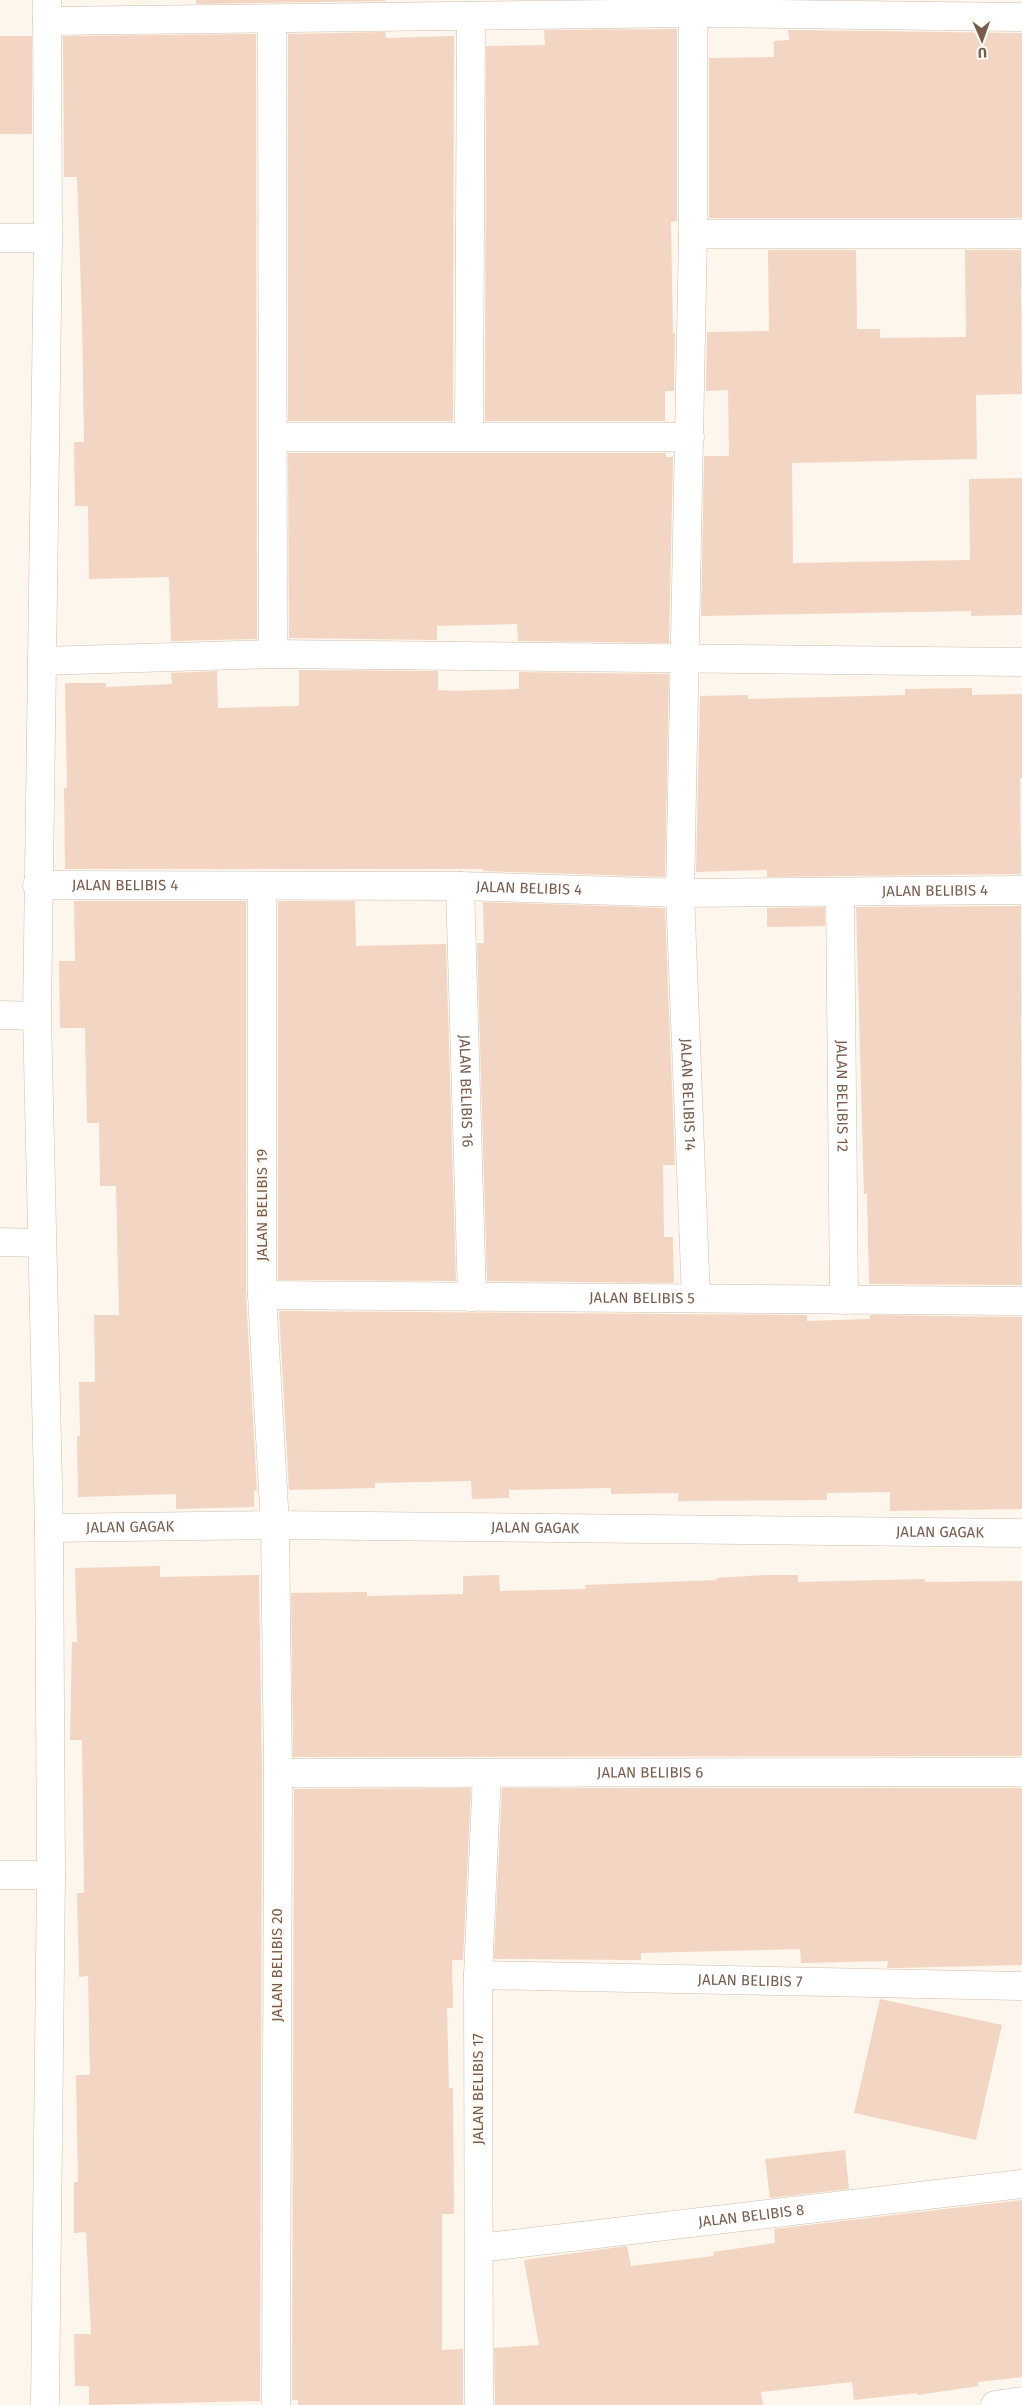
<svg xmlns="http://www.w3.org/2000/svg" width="1022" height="2405" font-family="'Fira Sans',sans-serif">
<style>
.building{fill:#f3d5c3}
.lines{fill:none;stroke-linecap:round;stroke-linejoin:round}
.minor-casing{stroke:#d1beb0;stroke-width:29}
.minor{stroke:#fff;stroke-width:28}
.labels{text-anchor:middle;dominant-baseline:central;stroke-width:5;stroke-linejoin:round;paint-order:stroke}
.street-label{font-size:15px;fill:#7a5c4d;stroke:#fffaf3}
</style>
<rect width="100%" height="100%" fill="#fdf6ec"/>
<g class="building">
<path d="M196,0H385V1L196,4Z"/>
<path d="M677,29V221L671,222L673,333H675L674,391H665V421H485L486,46L545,45L544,30Z"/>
<path d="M788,30L1022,33V218H709V58L774,57V41L789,40Z"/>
<path d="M385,32L386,38L454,36L453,421H288V34Z"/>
<path d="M256,34L257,639L171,641L169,577L89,579L88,506H75L74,442H84L82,319L77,177H64L63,36Z"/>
<rect x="0" y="36" width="32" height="98"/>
<path d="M768,250H856L857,329H880V338L966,337L965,250H1021L1022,394L976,395L977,459L792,463L793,563L970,560L969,479L1022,478V615L971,616V611L701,616L704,456H729L728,390L706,391L707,332L769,331Z"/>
<path d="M288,453H666V457H673L669,643L518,641L517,624L437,626V640L289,638Z"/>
<path d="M299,670L438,671V690L454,691L519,689V672L669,674L665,877L483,871V869H65L64,788H67L65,683H106V687L172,684L171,673L217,671L218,708L299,706Z"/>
<path d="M972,688V695L1022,694V778H1020L1021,874L767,877V870L696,872L700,696L748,695V699L905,695V689Z"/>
<path d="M74,901H246V1295L257,1491H254V1507L176,1509V1494L78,1497L77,1436H80L79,1382H95L94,1315H119L116,1186H100L99,1123H87L85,1028H60L59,961H75Z"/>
<path d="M278,901H355L356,946L446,944L456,1281L278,1280Z"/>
<path d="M483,902L665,908L675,1165H663L664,1237H673L674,1283L487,1281L477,943H484Z"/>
<path d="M1021,906L1022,1285L869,1284L867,1194H864L856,907Z"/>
<path d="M825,907V926L767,927V908Z"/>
<path d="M279,1311L807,1315V1321L870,1319V1315L1022,1317V1509L890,1511V1492L827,1493V1500L678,1501V1493L611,1494V1488L509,1490V1498L472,1499L471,1481L375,1483V1488L289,1490Z"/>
<path d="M160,1566V1577L259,1575L262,1773L260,2401L89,2405V2386H75L74,2334H91L86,2232L74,2233V2182H78L76,2075H90L88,1976L79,1977L77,1893H84L82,1740H70L72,1642H77L75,1568Z"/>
<path d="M499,1575L500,1591L586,1589L585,1585L717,1580L716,1578L766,1575H798V1582L925,1579V1582L1022,1581V1756L293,1757L291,1593L367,1592V1596L463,1594V1576Z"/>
<path d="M471,1788L463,1960H452L453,2008H447L449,2088H453L454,2214H442V2350L463,2349V2405H298V2400H292L294,1789Z"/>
<path d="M502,1788H1022V1965L897,1968H887L888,1961L801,1963L800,1949L641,1953V1960L494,1959Z"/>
<path d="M880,1999L1002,2025L976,2140L854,2113Z"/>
<path d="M845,2150L849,2189L770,2198L765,2159Z"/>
<path d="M1022,2200V2377L978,2382L979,2386L917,2395V2393L854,2400L852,2382L761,2392L763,2405H495L494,2348L539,2345L524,2260L627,2246L631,2266L714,2256L713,2252L775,2243L774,2229Z"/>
</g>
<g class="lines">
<g class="minor-casing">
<g id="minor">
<path id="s1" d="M693,13V234L680,893L696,1298"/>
<path d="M272,19L273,654"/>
<path d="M47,21L693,13L1022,17"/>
<path d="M693,234H1022"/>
<path d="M0,238H48"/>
<path d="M469,436L471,16"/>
<path d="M274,437H690"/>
<path d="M42,661L273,654L1022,662"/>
<path id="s2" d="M37,885L460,886L680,893L1022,890"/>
<path d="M262,886V1295L275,1525L278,1773L276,2405"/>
<path id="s3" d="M460,886L472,1297"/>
<path id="s4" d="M840,892L844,1300"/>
<path d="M0,1015L37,1016"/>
<path d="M0,1242L42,1243"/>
<path id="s5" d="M262,1295L1022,1301"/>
<path id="s6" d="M49,1528L275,1525L1022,1533"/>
<path id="s7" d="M278,1773L1022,1772"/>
<path d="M0,1875H51"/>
<path id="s8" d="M478,1975L1022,1986"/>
<path id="s9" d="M479,2248L1022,2184"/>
<path d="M45,2405L51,1875L49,1528L37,1016L48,238L47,0"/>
<path d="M479,2405L478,1975L487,1773"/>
<path d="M995,2405L1022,2401"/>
</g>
</g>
<use href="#minor" class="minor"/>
</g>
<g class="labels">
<g class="street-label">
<text stroke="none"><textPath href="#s2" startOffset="88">JALAN BELIBIS 4</textPath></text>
<text stroke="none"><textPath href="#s2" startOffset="492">JALAN BELIBIS 4</textPath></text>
<text stroke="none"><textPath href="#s2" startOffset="898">JALAN BELIBIS 4</textPath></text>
<text stroke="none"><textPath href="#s3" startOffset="205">JALAN BELIBIS 16</textPath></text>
<text stroke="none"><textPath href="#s1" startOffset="1082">JALAN BELIBIS 14</textPath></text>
<text stroke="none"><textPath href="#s4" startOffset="204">JALAN BELIBIS 12</textPath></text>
<text transform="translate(262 1205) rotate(-90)">JALAN BELIBIS 19</text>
<text stroke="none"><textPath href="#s5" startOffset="380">JALAN BELIBIS 5</textPath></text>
<text stroke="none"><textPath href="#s6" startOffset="81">JALAN GAGAK</textPath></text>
<text stroke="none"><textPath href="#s6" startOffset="486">JALAN GAGAK</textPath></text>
<text stroke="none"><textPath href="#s6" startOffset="891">JALAN GAGAK</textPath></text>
<text stroke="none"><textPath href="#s7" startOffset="372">JALAN BELIBIS 6</textPath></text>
<text transform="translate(277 1965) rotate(-90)">JALAN BELIBIS 20</text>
<text stroke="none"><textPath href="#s8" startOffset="272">JALAN BELIBIS 7</textPath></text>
<text transform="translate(478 2089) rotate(-90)">JALAN BELIBIS 17</text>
<text stroke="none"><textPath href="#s9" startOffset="274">JALAN BELIBIS 8</textPath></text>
</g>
</g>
<g transform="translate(982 40) rotate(178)" stroke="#fffaf3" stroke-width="4" paint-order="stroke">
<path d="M0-4L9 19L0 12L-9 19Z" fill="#7a5c4d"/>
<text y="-8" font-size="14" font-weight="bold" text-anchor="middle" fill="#7a5c4d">U</text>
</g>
</svg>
